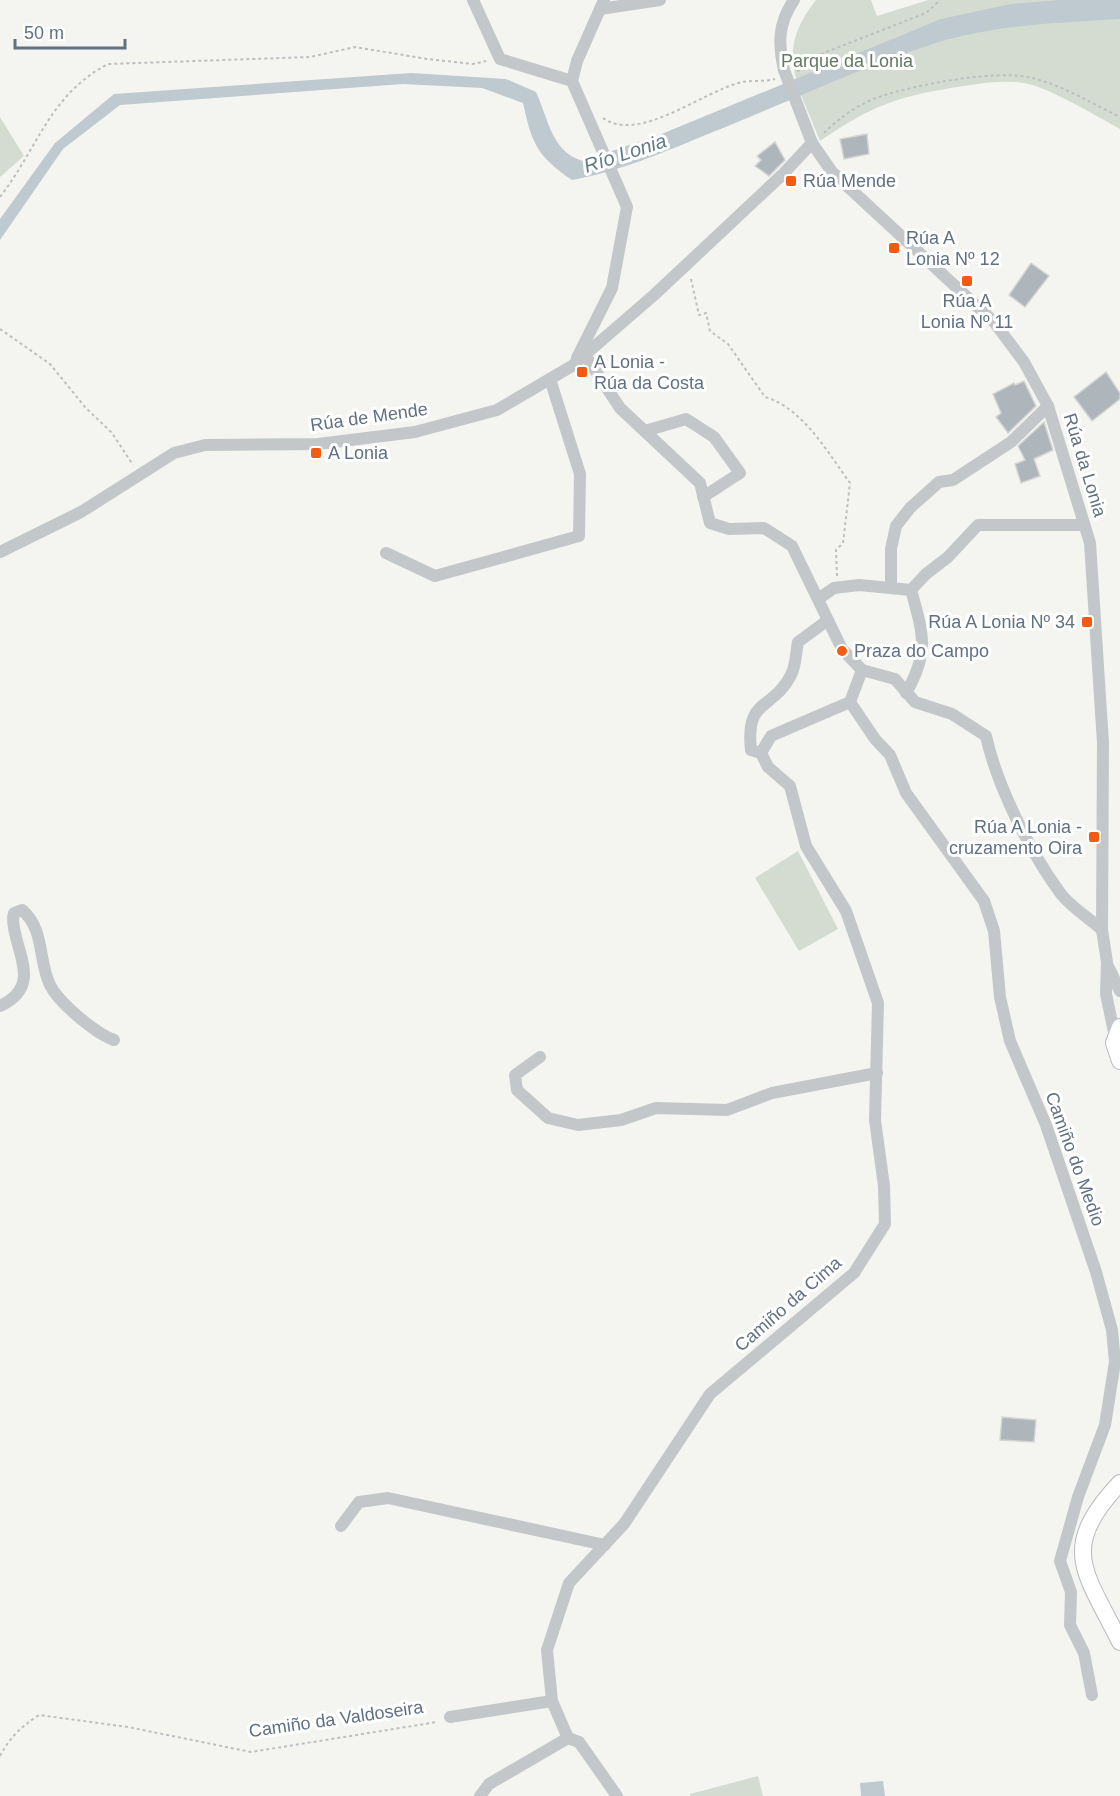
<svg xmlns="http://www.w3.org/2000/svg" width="1120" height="1796" font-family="Arial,sans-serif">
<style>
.green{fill:#d4dcd1}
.water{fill:#bfc9d0}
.building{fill:#aeb5bb;stroke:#d5d6d3;stroke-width:1.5}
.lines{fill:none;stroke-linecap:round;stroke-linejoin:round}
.secondary-casing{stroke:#b5babf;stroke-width:18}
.path{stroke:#bdbec1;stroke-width:2;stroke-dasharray:3 3;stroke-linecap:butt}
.street{stroke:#c3c7ca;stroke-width:12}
.secondary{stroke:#fff;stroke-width:16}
.street-bridge{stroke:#c3c7ca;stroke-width:12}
.poi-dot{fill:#f35b12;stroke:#fff;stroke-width:2}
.labels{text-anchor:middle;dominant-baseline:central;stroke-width:6;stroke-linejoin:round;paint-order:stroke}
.park-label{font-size:18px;fill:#637a60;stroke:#fff}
.poi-label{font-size:18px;fill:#617184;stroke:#fff;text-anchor:start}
.street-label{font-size:18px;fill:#617184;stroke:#fff}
.water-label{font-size:20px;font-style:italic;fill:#617a89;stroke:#fff}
</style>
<rect width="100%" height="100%" fill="#f4f5f0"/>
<g class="green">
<path d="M816,0H871L877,16L928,0H1120V129C1097,116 1048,87 1024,83C1005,80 983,83 964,86C899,96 874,104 820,141C799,86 773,53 816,0Z"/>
<path d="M0,117L24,156L0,177Z"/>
<path d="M798,851L838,929L799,951L755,878Z"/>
<path d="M758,1776L763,1796H690V1794Z"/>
</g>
<g class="water">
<path d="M1060,0H1120V19C1059,23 999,24 939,42C866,65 795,99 723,128C673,148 626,170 572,180C537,156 532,144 523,103L482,88L403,84L120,105L63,149L0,240V219L55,143L114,94L411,73L506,79L536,92C548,117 551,152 583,161L664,133L941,19L1011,4Z"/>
<path d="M883,1781L885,1796H861L860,1783Z"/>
</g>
<g class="building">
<path d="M867,134L869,154L844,159L840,139Z"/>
<path d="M775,142L785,160L769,176L755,166L761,160L757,156Z"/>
<path d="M1031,263L1049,276L1025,307L1009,295Z"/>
<path d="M1106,372L1120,393V399L1092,421L1074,397Z"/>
<path d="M1024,381L1036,406L1008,433L996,417L1001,413L993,394L1014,383L1015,385Z"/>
<path d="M1044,422L1053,450L1034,459L1040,476L1021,483L1015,464L1025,460L1018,446Z"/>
<path d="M1002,1417L1036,1420L1034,1442L1000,1440Z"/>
</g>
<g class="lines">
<g class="secondary-casing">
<g id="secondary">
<path d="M1120,1027L1114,1043L1120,1061"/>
<path d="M1120,1483C1058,1549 1085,1571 1120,1642"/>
</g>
</g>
<g class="path">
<path d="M797,71L804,69L816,56L926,13L940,0"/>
<path d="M603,118C639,144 703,91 742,82C753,80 764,82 775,79"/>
<path d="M824,133C840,117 860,103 882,96C915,85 993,70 1027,77C1059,83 1091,103 1120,117"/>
<path d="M0,197C38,148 49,95 108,64L310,57L355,47L427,59L473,64L486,61"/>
<path d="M691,279L699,315L706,313L710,331L728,344L765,397C803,408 828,453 850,483L843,543L836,550L837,576"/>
<path d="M0,329L50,364L85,407L112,433L133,465"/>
<path d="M0,1756C10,1737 21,1727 39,1715L128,1727L251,1752L437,1722"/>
</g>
<g class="street">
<path d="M473,0L500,59L572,81"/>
<path d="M600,9L660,0"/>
<path d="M784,70C778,44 778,23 794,0"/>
<path d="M585,355L620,408L700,483L710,523L729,529L764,528L792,546L842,649L862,670"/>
<path d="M577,358L612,288L627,207L572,81L577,61L604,0"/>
<path d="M645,431L686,419L714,437L740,473L703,497"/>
<path d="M0,552L81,512L174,453L205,445L318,444L415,432L497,410L572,366L654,295L782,175L812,143L832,172L994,322L1024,362L1048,406L1090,543L1103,743L1102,930L1107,962L1106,994L1115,1037"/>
<path d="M386,553L435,576L579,536L580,474L550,379"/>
<path d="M891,588V549L896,526L910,508L939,482L953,480L1011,442L1048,406"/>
<path d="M818,599L834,588L859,585L911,590L926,574L948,557L978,525H1084"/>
<path d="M862,670L895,679L915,702L952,714L986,736C997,786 1030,852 1061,894C1071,907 1089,918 1102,930"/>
<path d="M906,693C930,652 923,633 911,590"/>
<path d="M850,702L875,739L890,755L906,793L984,901L994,931L1000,997L1010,1041L1046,1125L1096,1272L1112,1330L1115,1362L1105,1425L1078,1497L1060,1561L1071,1592L1070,1625L1084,1653L1092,1695"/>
<path d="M761,753L751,750C745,697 773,711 791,675C796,666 796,651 798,642L828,620"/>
<path d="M761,753L771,736L850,702L862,670"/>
<path d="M1108,966L1120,991"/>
<path d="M0,1006C45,985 13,950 13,918L14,913L22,910C45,929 38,961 50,985C59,1003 95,1033 114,1040"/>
<path d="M540,1057L515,1075L517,1090L548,1118L578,1125L621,1120L656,1108L727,1110L772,1093L877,1073"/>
<path d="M341,1526L359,1502L388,1498L605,1545"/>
<path d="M450,1717L552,1701"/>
<path d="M568,1738L552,1701L547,1650L569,1583L624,1524L710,1394L854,1273L885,1224L884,1186L875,1120L878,1003L846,911L806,846L790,786L768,767L761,753"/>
<path d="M568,1738L579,1742L617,1796"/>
<path d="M480,1796L489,1784L568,1738"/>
</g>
<use href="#secondary" class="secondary"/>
<path class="street-bridge" d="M784,70L812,143"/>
</g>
<g class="poi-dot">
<rect x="785" y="175" width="12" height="12" rx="3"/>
<rect x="888" y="242" width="12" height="12" rx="3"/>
<rect x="961" y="275" width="12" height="12" rx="3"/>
<rect x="576" y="366" width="12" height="12" rx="3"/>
<rect x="310" y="447" width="12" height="12" rx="3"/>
<rect x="1081" y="616" width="12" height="12" rx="3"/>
<circle cx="842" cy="651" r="6"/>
<rect x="1088" y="831" width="12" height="12" rx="3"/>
</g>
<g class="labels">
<g class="park-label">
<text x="847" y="61">Parque da Lonia</text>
</g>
<g class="poi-label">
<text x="803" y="181">Rúa Mende</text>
<text x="906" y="238">Rúa A<tspan x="906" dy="21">Lonia Nº 12</tspan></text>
<text x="967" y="301" text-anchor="middle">Rúa A<tspan x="967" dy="21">Lonia Nº 11</tspan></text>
<text x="594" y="362">A Lonia -<tspan x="594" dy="21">Rúa da Costa</tspan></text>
<text x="328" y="453">A Lonia</text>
<text x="1075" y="622" text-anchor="end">Rúa A Lonia Nº 34</text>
<text x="854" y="651">Praza do Campo</text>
<text x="1082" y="827" text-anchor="end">Rúa A Lonia -<tspan x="1082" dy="21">cruzamento Oira</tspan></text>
</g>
<g class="street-label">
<text transform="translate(369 417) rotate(-8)">Rúa de Mende</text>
<text transform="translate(1085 465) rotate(73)">Rúa da Lonia</text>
<text transform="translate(1075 1159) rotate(70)">Camiño do Medio</text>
<text transform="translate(788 1304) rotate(-41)">Camiño da Cima</text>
<text transform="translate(336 1719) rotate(-8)">Camiño da Valdoseira</text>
</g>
<g class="water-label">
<text transform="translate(625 153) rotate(-18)">Río Lonia</text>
</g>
</g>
<path d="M15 39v9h110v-9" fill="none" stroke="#617184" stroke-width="3"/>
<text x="24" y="39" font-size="18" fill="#617184" stroke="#ffffff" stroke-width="4.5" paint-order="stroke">50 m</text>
</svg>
